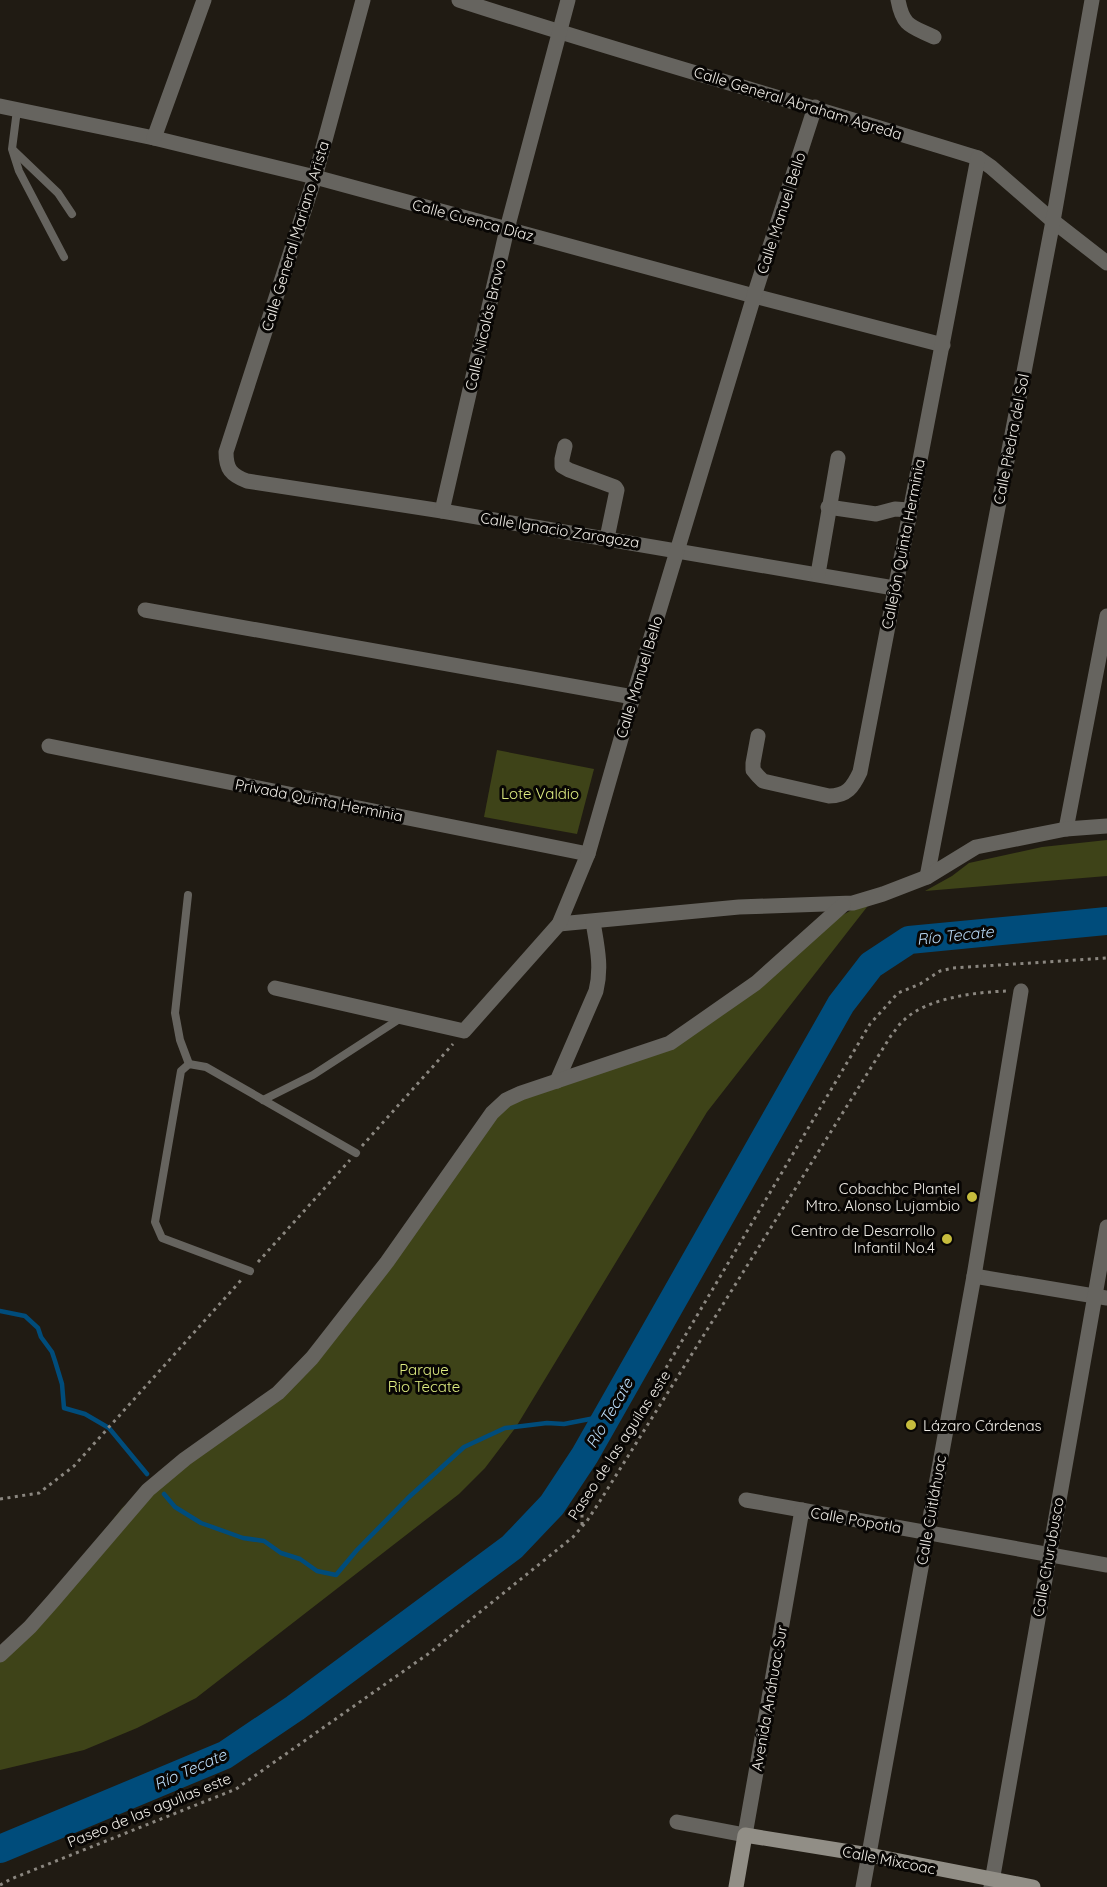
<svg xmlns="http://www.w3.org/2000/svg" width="1107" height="1887" font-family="Quicksand,sans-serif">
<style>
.green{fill:#3e4318}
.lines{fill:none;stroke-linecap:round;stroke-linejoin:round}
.stream{stroke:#004c7b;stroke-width:4.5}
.river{stroke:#004c7b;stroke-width:28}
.path{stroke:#8b8780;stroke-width:3;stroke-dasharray:3 4.5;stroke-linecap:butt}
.lane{stroke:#66645f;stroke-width:8}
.street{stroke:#66645f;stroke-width:15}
.secondary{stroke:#918e86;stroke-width:15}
.poi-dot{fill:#c6bc3d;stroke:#080604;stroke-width:2}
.labels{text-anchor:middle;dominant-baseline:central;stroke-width:6;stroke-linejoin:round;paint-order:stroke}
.street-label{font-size:15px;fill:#efece6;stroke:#080604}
.park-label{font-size:15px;fill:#e0ee82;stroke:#080604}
.poi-label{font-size:15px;fill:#efece6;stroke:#080604;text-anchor:end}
.water-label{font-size:16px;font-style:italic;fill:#badbf8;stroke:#080604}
</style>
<rect width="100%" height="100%" fill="#201b13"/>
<g class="green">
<path d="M497,750L594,769L577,834L484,817Z"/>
<path d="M1107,840V876L925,891L952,876L969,863L1042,847Z"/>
<path d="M874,898L707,1112L516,1427L485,1468L459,1494L196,1698L137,1728L84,1750L0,1770V1649L61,1586L122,1508L185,1454L259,1404L313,1355L463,1157L513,1098L638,1060L822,926Z"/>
</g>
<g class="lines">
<g class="stream">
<path d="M0,1311L25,1316L38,1328L41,1337L52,1352L55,1361L62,1384L64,1408L85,1414L109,1428L147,1474"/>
<path d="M164,1494L175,1507L201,1523L243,1538L264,1541L281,1553L300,1559L317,1571L336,1575L357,1550L408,1498L464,1447L505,1428L547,1423L564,1424L595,1418L610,1411"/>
</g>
<path class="river" d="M0,1849L225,1755L295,1708L512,1547L552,1505L585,1455L841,1004L871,965L909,940L1107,921"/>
<g class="path">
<path d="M362,1146L453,1044"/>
<path d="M258,1262L350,1160"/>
<path d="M0,1499L39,1493L74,1466L243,1278"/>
<path d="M582,1525V1512L587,1501L870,1024L898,993L920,984L940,971L953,968L1107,958"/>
<path d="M0,1885L11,1879L236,1789L428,1654L573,1537L587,1521L600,1501L892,1034C896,1030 899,1024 904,1020C927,998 976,992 1007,991"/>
</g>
<g class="lane">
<path d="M17,110L12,149L19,171L64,257"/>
<path d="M13,150L58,193L72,214"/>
<path d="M188,895L175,1013L180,1040L189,1064"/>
<path d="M263,1100L313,1075L401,1018"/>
<path d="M250,1271L162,1238L155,1222L181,1071L189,1064L206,1067L356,1153"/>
</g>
<g class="street">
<path d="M363,0L315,177L226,452C226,469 231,475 247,481L442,511L894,588"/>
<path d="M459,0C631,56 805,104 978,158L991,167L1053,221L1107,263"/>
<path d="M898,0C903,27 911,26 934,37"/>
<path d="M0,106L154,138L315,177L754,296L943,345"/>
<path d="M154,138L204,0"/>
<path d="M565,446L562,459V466L569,470L615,487L617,490L607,538"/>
<path d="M828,507L876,514L895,509L909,510"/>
<path d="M442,511L507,229L568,0"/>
<path d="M818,574L838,458"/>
<path d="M145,610L633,697"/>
<path d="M758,736L753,763V770L758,776L763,781L829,796C847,796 853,787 860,772L978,158"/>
<path d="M49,746L588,854"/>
<path d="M1066,829L1107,616"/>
<path d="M927,877L1053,221L1092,0"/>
<path d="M559,924L739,907L853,903L883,894L927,877L976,847L1066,829L1107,826"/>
<path d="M275,988L464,1031L559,924L588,854L633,697L754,296L815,107"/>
<path d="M557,1081L596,991C602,967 597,946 593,922"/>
<path d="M974,1276L1107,1298"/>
<path d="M746,1500L1107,1565"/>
<path d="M0,1655L30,1627L53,1601L148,1490L185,1459L278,1393L312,1358L387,1262L492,1113L506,1100L521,1093L670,1043L756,983L843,905"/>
<path d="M677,1822L745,1835L802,1510"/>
<path d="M863,1887L974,1276L1021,991"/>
<path d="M991,1887L1107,1227"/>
</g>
<path class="secondary" d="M736,1887L745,1835L869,1855L1033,1887"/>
</g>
<g class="poi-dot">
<circle cx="972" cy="1197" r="6"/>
<circle cx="947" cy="1239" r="6"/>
<circle cx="911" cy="1425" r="6"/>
</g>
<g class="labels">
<g class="street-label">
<text transform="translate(798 103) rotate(17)">Calle General Abraham Agreda</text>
<text transform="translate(781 213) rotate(-72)">Calle Manuel Bello</text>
<text transform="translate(473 220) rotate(15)">Calle Cuenca Díaz</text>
<text transform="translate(295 236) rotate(-73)">Calle General Mariano Arista</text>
<text transform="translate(485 325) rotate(-77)">Calle Nicolás Bravo</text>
<text transform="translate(1011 439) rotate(-79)">Calle Piedra del Sol</text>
<text transform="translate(560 530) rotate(9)">Calle Ignacio Zaragoza</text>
<text transform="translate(903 544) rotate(-79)">Callejón Quinta Herminia</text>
<text transform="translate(639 677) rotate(-73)">Calle Manuel Bello</text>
<text transform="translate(319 800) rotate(11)">Privada Quinta Herminia</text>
<text transform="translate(619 1445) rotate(-57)">Paseo de las aguilas este</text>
<text transform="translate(931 1510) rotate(-80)">Calle Cuitláhuac</text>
<text transform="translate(856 1520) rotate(10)">Calle Popotla</text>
<text transform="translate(1048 1557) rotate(-80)">Calle Churubusco</text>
<text transform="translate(769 1698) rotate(-80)">Avenida Anáhuac Sur</text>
<text transform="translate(149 1810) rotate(-22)">Paseo de las aguilas este</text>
<text transform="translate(889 1860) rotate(11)">Calle Mixcoac</text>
</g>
<g class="park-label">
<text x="540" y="793">Lote Valdio</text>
<text x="424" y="1369">Parque<tspan x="424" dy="17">Rio Tecate</tspan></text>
</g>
<g class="poi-label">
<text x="960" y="1188">Cobachbc Plantel<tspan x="960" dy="17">Mtro. Alonso Lujambio</tspan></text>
<text x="935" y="1230">Centro de Desarrollo<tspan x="935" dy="17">Infantil No.4</tspan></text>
<text x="923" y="1425" text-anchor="start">Lázaro Cárdenas</text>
</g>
<g class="water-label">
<text transform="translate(955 935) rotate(-6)">Río Tecate</text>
<text transform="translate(609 1413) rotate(-60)">Río Tecate</text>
<text transform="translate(190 1769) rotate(-24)">Río Tecate</text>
</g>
</g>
</svg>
